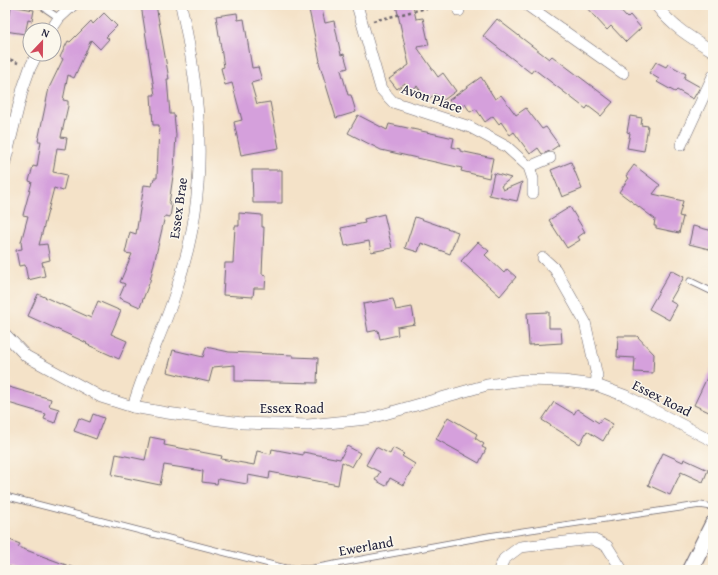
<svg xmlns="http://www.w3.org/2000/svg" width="718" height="575" font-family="'Gentium Book Plus',serif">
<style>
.building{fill:#d5a0dc}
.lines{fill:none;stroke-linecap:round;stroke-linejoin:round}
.lane-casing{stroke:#6c656c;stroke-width:7}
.street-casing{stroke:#6c656c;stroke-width:12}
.secondary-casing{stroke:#6c656c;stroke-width:18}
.path{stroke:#6c656c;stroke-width:2.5;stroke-dasharray:3 3;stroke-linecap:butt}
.lane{stroke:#fff;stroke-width:5.5}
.street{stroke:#fff;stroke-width:11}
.secondary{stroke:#fff;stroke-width:16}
.labels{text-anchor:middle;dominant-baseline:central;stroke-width:3;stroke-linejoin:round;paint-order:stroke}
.street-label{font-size:14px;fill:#22223b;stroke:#fbf7ec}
</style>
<rect width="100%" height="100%" fill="#fbf7ec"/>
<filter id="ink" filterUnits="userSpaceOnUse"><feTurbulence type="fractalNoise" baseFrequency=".025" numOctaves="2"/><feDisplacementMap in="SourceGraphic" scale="8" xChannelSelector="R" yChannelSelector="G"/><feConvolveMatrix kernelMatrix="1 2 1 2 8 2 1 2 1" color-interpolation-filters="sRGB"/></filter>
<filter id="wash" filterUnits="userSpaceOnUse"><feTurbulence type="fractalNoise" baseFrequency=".012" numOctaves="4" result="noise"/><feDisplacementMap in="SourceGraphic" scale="16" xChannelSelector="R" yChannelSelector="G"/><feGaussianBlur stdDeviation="0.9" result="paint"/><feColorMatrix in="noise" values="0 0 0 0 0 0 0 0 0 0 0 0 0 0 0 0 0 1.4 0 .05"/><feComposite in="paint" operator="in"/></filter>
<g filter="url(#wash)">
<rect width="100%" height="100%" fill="#f4e2c8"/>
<g id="blocks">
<g class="building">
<path d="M141,5H156L169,79H167L170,114H174L176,135L174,169L169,204L172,205L170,217L165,216L150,281L140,307L119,298L125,284L120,282L132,254L125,253L130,232L136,234L144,185L152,186L154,178H157L159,125H153L151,95H155Z"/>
<path d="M308,5H321L325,23L334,21L341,55L344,54L348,68L341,70L348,95H351L356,112L336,118L319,62L320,61Z"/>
<path d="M396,5H413L416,19L423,18L429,45L417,47L438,77L443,73L456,91L441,102L435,94L427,100L417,86L410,91L405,83L397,89L389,79L409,65Z"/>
<path d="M584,5H615L627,18L630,15L641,28L626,42L611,26L607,30Z"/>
<path d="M11,6L34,10L32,21L28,20L25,34L5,31V13L10,14Z"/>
<path d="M104,13L117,26L106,37L109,39L100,49L91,40L74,78L68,75L63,100L68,101V106L61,137L67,138L65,149L57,148L53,172L67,175L63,191L54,188L39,245L47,244L50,260L42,262L45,276L28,280L25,265L19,266L16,250L22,249L21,242L28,216L23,215L32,182L29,181L33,166L37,167L41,141H38L49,88L63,59L60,57L68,41L70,42L91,21L93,24Z"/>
<path d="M237,13L238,20L244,19L252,68L258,67L262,80L251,83L257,104L270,102L279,148L241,155L234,122L242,120L232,83L225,85L221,68L224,67L216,16Z"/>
<path d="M497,19L549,59L552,56L613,102L601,116L588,106L586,109L534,69L531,73L483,36Z"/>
<path d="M656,62L666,67L668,64L686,74L684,78L700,87L693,99L677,90L675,92L657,82L659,79L649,73Z"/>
<path d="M481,77L495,99L501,95L516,115L526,108L542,129L546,127L559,145L550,151L542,154L538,148L530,154L514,132L510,135L501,122L499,124L493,116L485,122L476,109L470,112L465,104L456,110L449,100Z"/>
<path d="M358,115L387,130L389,124L454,138L452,147L460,149V151L493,158L489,178L461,171L462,168L381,150L348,133Z"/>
<path d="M630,116L642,118L641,125L648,126L644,151L627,148L630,133L627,132Z"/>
<path d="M571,162L582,189L562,197L551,170Z"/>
<path d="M634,165L660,185L653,194L683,201L679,216L683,217L679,233L656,228V226H654L655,219L619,192L629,178L626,176Z"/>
<path d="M252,170H282V203H253Z"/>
<path d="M494,173L511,178L501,186L503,190L522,182L517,201L489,195Z"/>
<path d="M570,207L585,232L578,237L580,240L567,248L549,220Z"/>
<path d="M239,213L262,215V227H264L262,274L266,275L265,288H254L253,297L223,295L225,263H233L235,226H239Z"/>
<path d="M384,214L392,248L371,252L369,241L345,246L341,228L365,223L364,219Z"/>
<path d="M415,217L458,232L450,254L421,243L418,252L405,248Z"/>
<path d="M693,226L713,231V250L689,244Z"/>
<path d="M478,242L489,251L485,255L504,273L507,269L516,277L500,296L461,261Z"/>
<path d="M671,270L684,277L670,301L677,305L669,320L649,309Z"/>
<path d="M38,294L91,318L98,301L121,311L111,334L127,341L119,359L86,344L87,343L28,316Z"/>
<path d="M393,299L396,310L412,307L415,324L397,327L398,335L380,339L378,330L368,332L363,304Z"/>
<path d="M549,312V328H561L562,343L529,345L527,313Z"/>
<path d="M618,336H637L654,354L653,373L634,372L635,358L617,357Z"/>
<path d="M206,347L229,352L293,355V357L318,358L317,383L235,381V365L213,367L209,382L167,372L173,350L203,357Z"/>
<path d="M713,365V414L694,405Z"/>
<path d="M5,386L51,399L49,406L59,409L55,423L44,419L46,414L5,402Z"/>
<path d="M554,402L574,414L577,409L599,423L602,418L613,424L603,441L587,431L580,444L542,420Z"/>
<path d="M93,414L104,418L96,439L74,431L79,418L90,422Z"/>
<path d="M448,417L477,434L475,438L484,444L482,447L486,449L479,463L436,439Z"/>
<path d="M150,437L165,440L164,445L222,456L221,459L254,465L257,451L271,454L272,449L303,455V452L340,459L347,446L360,453L352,467L342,462L338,485L270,472L269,479L248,475L247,484L218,479L217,484L202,482L203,471L164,465L160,485L112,475L116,454L145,460Z"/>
<path d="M376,447L390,454L393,448L404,454L402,456L415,464L403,485L390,478L386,486L375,480L380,472L366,465Z"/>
<path d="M663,453L683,462L684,459L708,470L703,482L681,472L670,495L648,485Z"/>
<path d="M5,538L20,544L18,547L77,569L76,570H18L5,565Z"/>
</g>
</g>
</g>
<g filter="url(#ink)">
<use href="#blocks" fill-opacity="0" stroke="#6c656c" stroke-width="1"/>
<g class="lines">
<g class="lane-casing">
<g id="lane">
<path d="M40,5L59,18"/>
<path d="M690,281L713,292"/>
<path d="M5,496L285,568L308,569L489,536L700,505L713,507"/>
</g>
</g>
<g class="street-casing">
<g id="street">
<path d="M357,5L381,89L393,102L470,127L507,147L529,167L533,179V193"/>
<path d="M458,5L459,11"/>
<path d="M527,5L623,73"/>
<path d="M656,5C671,26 691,38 713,51"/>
<path d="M51,30L59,18L73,5"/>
<path d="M681,145L713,76"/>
<path d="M5,162L23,88L30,68L37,54"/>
<path d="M529,167L550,158"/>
<path d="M543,258L555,269L585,322L597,376L596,385"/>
<path d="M5,334L26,356L101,397L133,407L167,413L242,423L308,425L367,419L487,385L524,380L563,381L596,385L626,396L713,441"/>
<path d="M133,407C144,368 163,332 175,294C184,267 191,240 195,212C205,143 196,73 181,5"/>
<path d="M499,570L504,559L520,547L592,539L607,546L622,570"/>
</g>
</g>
<g class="secondary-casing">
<path id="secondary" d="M690,570L713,524"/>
</g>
<g class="path">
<path d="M373,21L439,5"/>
<path d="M5,57L18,63"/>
</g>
<use href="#lane" class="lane"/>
<use href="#street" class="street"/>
<use href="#secondary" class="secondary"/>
</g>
</g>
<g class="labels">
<g class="street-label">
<text transform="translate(432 98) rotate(19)">Avon Place</text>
<text transform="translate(178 208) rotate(-82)">Essex Brae</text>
<text transform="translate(662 398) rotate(27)">Essex Road</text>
<text x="292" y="408">Essex Road</text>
<text transform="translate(366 546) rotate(-10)">Ewerland</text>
</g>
</g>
<rect width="718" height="575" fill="none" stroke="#fbf7ec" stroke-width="20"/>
<g transform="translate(42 42) rotate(22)"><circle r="19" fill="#fbf7ec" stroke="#a4a2a5"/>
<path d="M0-3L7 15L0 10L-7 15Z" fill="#d1495b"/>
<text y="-6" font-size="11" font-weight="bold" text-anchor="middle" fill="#22223b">N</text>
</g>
</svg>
